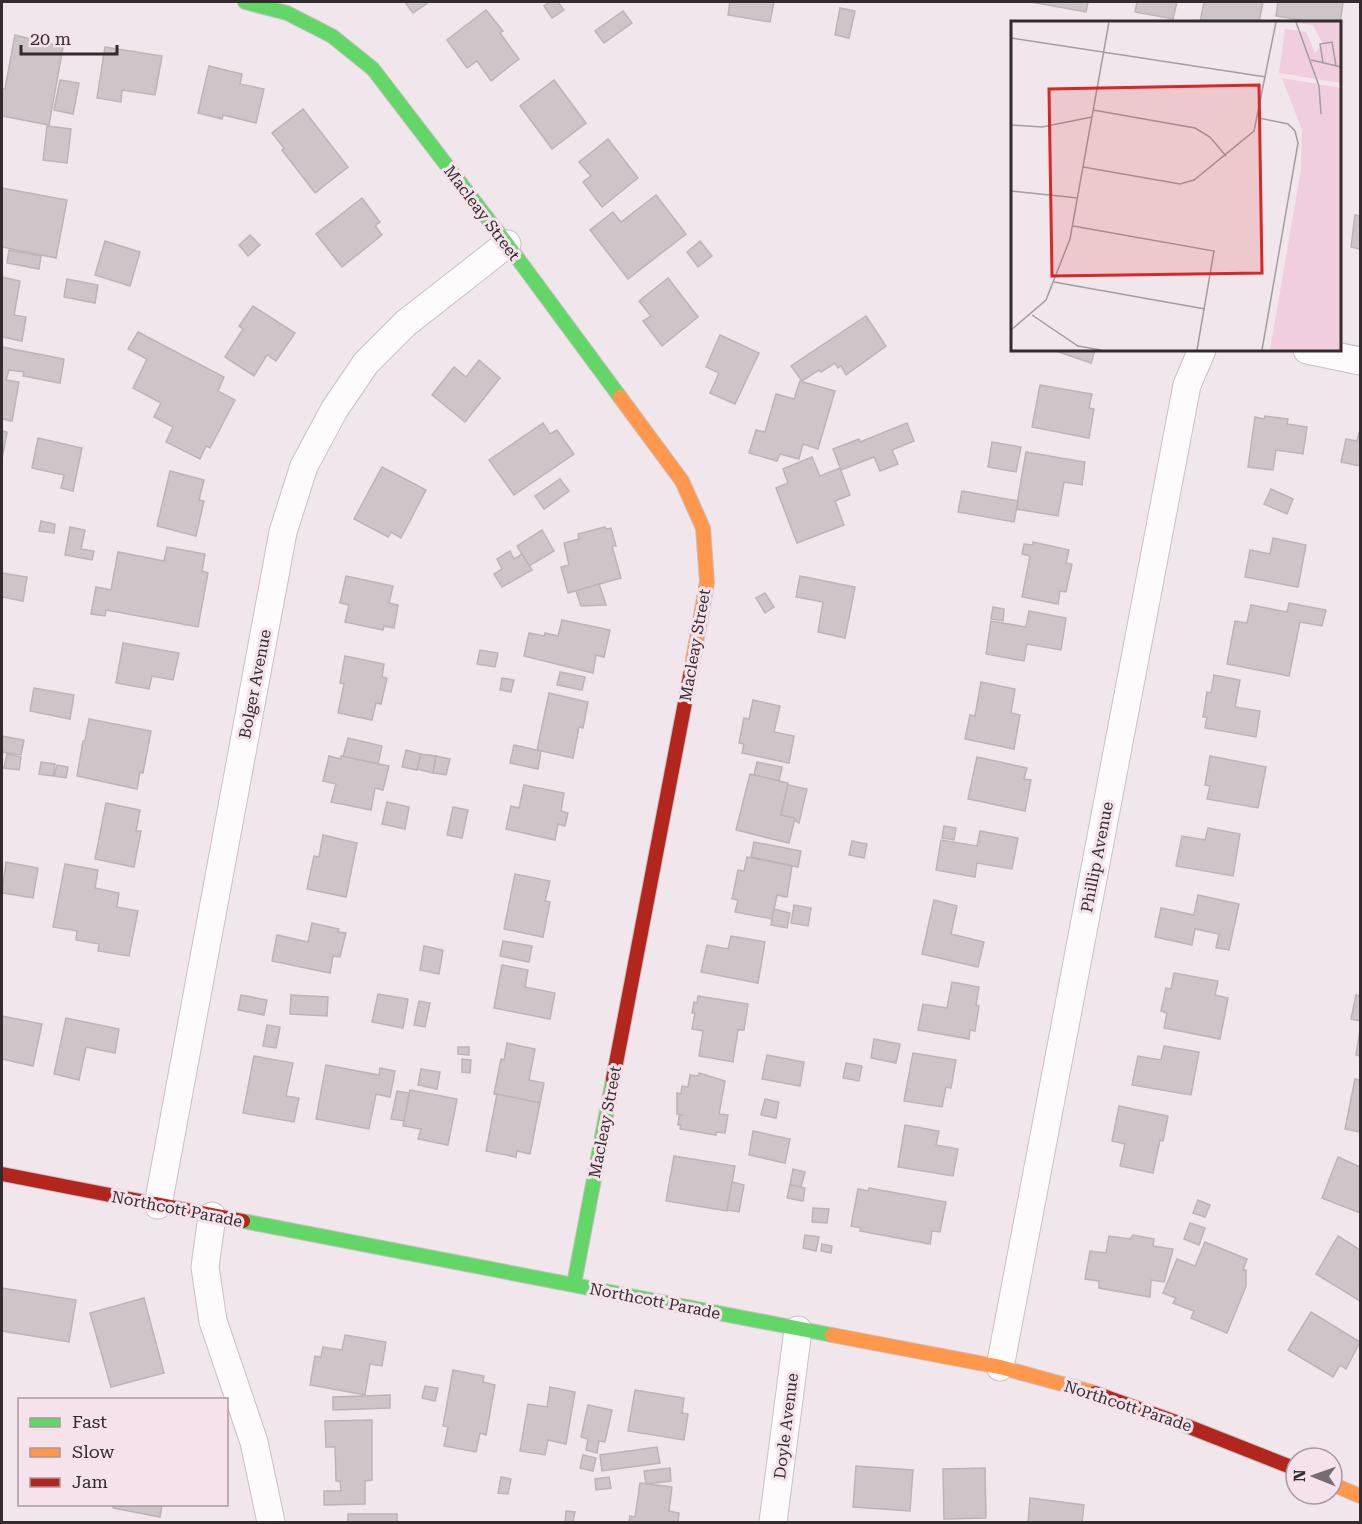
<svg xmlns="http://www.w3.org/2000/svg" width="1362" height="1524" font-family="'Roboto Serif',serif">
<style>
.building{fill:#cdc5c8;stroke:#bcb4b8;stroke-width:1.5}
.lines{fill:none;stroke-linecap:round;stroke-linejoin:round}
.street-casing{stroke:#c8c0c3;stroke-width:29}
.fast-casing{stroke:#c8c0c3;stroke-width:16}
.slow-casing{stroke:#c8c0c3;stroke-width:16}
.jam-casing{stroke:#c8c0c3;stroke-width:16}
.street{stroke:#fdfbfc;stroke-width:27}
.fast{stroke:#63d668;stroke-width:14}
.slow{stroke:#ff974d;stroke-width:14}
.jam{stroke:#b3261e;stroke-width:14}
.labels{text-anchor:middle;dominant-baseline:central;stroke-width:6;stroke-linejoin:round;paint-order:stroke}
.street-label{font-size:16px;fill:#332c2f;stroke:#f5e2eb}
.inset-road{fill:none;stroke:#a59ca0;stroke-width:1.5}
.view{fill:#d62828;fill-opacity:0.15;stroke:#d62828;stroke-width:3}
.inset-edge{fill:none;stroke:#332c2f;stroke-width:3}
</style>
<rect width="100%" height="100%" fill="#f1e6eb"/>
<g class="building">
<path d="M405,2H429L413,13Z"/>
<path d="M550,2H558L564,10L552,18L544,6Z"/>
<path d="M730,2H774L770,22L728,15Z"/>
<path d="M1031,2H1088L1086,12Z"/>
<path d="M1137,2H1177L1173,19L1135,12Z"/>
<path d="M1204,2H1263L1259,22H1200Z"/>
<path d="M1278,2H1343L1340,24L1312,22L1276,16Z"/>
<path d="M840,8L855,11L849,38L835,35Z"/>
<path d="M486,10L503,31L500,33L519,59L491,81L477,61L467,68L447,40Z"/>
<path d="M623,11L632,23L604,43L595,31Z"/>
<path d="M15,35L63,47L49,125L2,116V89H5Z"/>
<path d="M105,47L162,56L155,95L122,90L121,102L97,98Z"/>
<path d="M209,66L242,74L240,84L264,89L256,123L223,115L222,119L198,113Z"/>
<path d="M60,80L79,83L73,114L54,110Z"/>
<path d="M554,80L586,123L552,149L520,106Z"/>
<path d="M303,109L348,167L315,193L282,150L284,148L272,133Z"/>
<path d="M47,126L71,129L67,163L43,160Z"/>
<path d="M608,139L638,178L602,207L583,182L591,176L579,162Z"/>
<path d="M2,188L67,200L56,258L2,247Z"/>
<path d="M656,195L686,234L628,279L590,230L613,212L621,222Z"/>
<path d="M362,198L380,222L375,226L382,235L342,267L316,234Z"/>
<path d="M1355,215L1360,216V249L1351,247Z"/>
<path d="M250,235L260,245L248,256L239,245Z"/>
<path d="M105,241L140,252L130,286L95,275Z"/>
<path d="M700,241L712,256L698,267L687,252Z"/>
<path d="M9,250L41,256L39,269L7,263Z"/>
<path d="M2,277L20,281L14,315L26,317L22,341L2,337Z"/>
<path d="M668,278L698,317L662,346L643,321L651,316L639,301Z"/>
<path d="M67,279L98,285L95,303L64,297Z"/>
<path d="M253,306L295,333L276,361L267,355L254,376L225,357L243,329L239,326Z"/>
<path d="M866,316L886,346L846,375L841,366L838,368L835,363L821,372L819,370L802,381L791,366Z"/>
<path d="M138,332L224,377L218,391L235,400L210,448L206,446L200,459L166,442L173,427L154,417L161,403L133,388L147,359L128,349Z"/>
<path d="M720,335L759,353L735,404L710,393L719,373L706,367Z"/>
<path d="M2,347L64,359L60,383L23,376L24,372L9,370L6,380L19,382L12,421L2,419Z"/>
<path d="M1053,350H1095L1091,363Z"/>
<path d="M479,360L500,378L465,422L432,395L454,367L466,377Z"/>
<path d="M800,381L835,391L818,449L803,444L799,459L780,454L777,461L749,453L756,430L765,432L776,394L794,399Z"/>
<path d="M1040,385L1092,394L1089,408L1094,409L1089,438L1032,427Z"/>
<path d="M1265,416L1288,419L1287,424L1307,427L1303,454L1276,450L1273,470L1248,467L1255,417L1264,419Z"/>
<path d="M543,423L550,434L557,430L574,454L514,495L489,460Z"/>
<path d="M907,423L914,441L892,450L898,464L880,471L874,457L841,470L833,449L859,439L860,442Z"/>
<path d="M2,431L7,432L2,459Z"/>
<path d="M1359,433H1360V466L1341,462L1346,439L1357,441Z"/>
<path d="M38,438L82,448L73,491L61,488L64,475L32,468Z"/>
<path d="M992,442L1021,447L1016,472L988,467Z"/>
<path d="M1026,452L1085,462L1082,485L1064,482L1058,516L1016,509Z"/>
<path d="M812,457L820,476L840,468L850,495L835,501L844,525L797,543L776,488L788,483L783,469Z"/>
<path d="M382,467L426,490L401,538L391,532L388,537L354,519Z"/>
<path d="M170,471L204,480L199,500L204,501L196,536L157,526Z"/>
<path d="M560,479L569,491L544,509L535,496Z"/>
<path d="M1271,489L1293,499L1287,514L1264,504Z"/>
<path d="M962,491L1018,501L1014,522L958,512Z"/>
<path d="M41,521L55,524L54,533L39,531Z"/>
<path d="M70,527L85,530L81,549L94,551L92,560L65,555Z"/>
<path d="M605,527L606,529L611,528L616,546H612L621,578L568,593L561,567L569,565L564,543L579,539L578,534Z"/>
<path d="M542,530L554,551L529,566L517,546Z"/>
<path d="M1273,538L1306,545L1298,587L1245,577L1250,550L1270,554Z"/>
<path d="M1033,542L1069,550L1066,563L1072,564L1066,592L1060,591L1058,604L1022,597L1030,556L1022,554L1024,544L1033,545Z"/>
<path d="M167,547L205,554L202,571L208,573L198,627L106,610L105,616L91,614L96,587L111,590L118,552L164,561Z"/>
<path d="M510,551L514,559L522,554L532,570L502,587L494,574L502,569L497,559Z"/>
<path d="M2,573L27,577L23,601L2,597Z"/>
<path d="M346,576L393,586L389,603L398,605L394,628L384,626L383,630L345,622L349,605L340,603Z"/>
<path d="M800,576L855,587L845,638L818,632L823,602L796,597Z"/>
<path d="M599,584L606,605L581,606L576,591Z"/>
<path d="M765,593L774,607L765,613L756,598Z"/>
<path d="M1289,603L1326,610L1322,626L1300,622L1289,676L1227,664L1235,621L1247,623L1251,605L1287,612Z"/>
<path d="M993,607L1004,609L1003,621L991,619Z"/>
<path d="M1029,611L1066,618L1061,650L1027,644L1024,661L986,654L991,621L1026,627Z"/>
<path d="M562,620L610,630L604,657L596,655L593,673L524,656L529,633L544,636L545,633L558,636Z"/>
<path d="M123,643L179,653L173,680L152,676L149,689L116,683Z"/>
<path d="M480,650L498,653L495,667L477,664Z"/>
<path d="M345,656L384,664L382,677L387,678L381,704L376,703L372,720L338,713L344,684L340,683Z"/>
<path d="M560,672L585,677L582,690L557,685Z"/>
<path d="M1214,675L1240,680L1235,707L1260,711L1256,737L1205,728L1207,717H1203L1207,692L1211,693Z"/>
<path d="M502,678L514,680L511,692L500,690Z"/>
<path d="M981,682L1015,689L1011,713L1020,715L1014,749L965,739L970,715L975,716Z"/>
<path d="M34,688L74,695L70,719L30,711Z"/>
<path d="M549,693L588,702L583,728L579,727L573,758L537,750Z"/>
<path d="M753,700L780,706L774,732L794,736L789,763L742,753L744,744L739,743L744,718L749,719Z"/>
<path d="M89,719L151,731L143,773L140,772L137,789L77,776L83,741H85Z"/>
<path d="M2,736L24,740L21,755L2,752Z"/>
<path d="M348,738L382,746L378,764L343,757Z"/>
<path d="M514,745L541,751L538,769L510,763Z"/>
<path d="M406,750L421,754L417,770L402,767Z"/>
<path d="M7,754L21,757L19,770L4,768Z"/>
<path d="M421,754L436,756L433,773L417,769Z"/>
<path d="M329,756L341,759V756L389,766L383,790L375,788L371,810L331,802L336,784L323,781Z"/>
<path d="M436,756L450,759L446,775L433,773Z"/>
<path d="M1210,756L1266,767L1258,808L1207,799L1210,786L1205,785Z"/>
<path d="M977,757L1027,768L1024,779L1031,780L1025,811L968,799Z"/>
<path d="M41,762L55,764L53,776L39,774Z"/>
<path d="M757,762L782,767L779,781L754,775Z"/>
<path d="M57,765L68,767L66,778L54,776Z"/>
<path d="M750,774L788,783L781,815L795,818L789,843L736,830Z"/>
<path d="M524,785L564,793L561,811L568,813L565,826L558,824L555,840L506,829L511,806L519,808Z"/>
<path d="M788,785L807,789L799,823L795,821V818L781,815Z"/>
<path d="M387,802L409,807L405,829L382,824Z"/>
<path d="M106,803L140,810L136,831H141L134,867L95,859Z"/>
<path d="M453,807L468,810L462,838L447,835Z"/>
<path d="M944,826L956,828L954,840L942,838Z"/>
<path d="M1208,828L1240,834L1233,876L1176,866L1182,836L1205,840Z"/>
<path d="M980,831L1018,838L1012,869L977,863L975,877L936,870L941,840L977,846Z"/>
<path d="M323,835L357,843L346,897L307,889L314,856L319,857Z"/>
<path d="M852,841L867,844L864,858L849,855Z"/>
<path d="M754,842L801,851L798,867L751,857Z"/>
<path d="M747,857L792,866L787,897L777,895L772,919L735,912L738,900L732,899L738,870L744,871Z"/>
<path d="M6,862L38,868L33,898L2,893Z"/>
<path d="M65,864L98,870L95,888L119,893L117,907L138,911L129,956L98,951L99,944L76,940L77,931L53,927Z"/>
<path d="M515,874L550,881L545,901L550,902L543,937L504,929Z"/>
<path d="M1198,895L1239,904L1229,950L1216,948L1219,934L1195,929L1192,945L1155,937L1161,908L1194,915Z"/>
<path d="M934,900L957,906L951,934L984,942L978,967L922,954Z"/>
<path d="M794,905L811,908L808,926L791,923Z"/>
<path d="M774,909L790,913L787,928L771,925Z"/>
<path d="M312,923L339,929L338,932L346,933L340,957L333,956L330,973L272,961L277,935L308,942Z"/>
<path d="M731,936L765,942L758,983L701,972L707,945L728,949Z"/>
<path d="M503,941L532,946L529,962L500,956Z"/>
<path d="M424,946L443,950L439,974L420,970Z"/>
<path d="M502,965L528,970L525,987L555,993L550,1019L494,1008Z"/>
<path d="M1174,973L1218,981L1215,995L1228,998L1220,1039L1164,1028L1167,1013L1161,1011L1166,988L1171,989Z"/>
<path d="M952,982L979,987L976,1005L979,1006L975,1031L970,1030L969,1039L918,1030L923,1004L947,1008Z"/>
<path d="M378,994L408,999L403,1028L372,1022Z"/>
<path d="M241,995L267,1000L264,1015L238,1010Z"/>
<path d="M291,995L328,997L327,1016L290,1014Z"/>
<path d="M1356,995L1360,996V1021L1351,1019Z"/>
<path d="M698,996L748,1004L744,1030H738L733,1062L699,1056L703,1031L692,1029L695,1013H692L694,1002L697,1003Z"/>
<path d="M419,1001L430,1003L425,1027L414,1025Z"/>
<path d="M2,1016L42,1024L33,1066L2,1059Z"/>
<path d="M66,1018L119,1029L115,1053L86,1047L79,1080L54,1074Z"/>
<path d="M267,1025L280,1027L276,1048L263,1046Z"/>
<path d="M1360,1030V1056L1356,1055Z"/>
<path d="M874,1039L900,1044L896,1063L871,1058Z"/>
<path d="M507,1043L535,1049L529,1080L544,1083L540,1103L494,1094L501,1059L504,1060Z"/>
<path d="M1164,1046L1199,1052L1191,1095L1132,1085L1138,1056L1161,1060Z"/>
<path d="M458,1047H469V1055L458,1054Z"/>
<path d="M913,1053L956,1060L951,1088L946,1087L942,1107L904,1101Z"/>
<path d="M767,1055L804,1062L800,1086L762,1079Z"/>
<path d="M254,1056L293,1063L286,1096L299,1098L294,1122L243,1113Z"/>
<path d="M462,1059L471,1060L470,1073L462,1072Z"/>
<path d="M846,1063L862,1066L859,1081L843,1078Z"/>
<path d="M326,1065L379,1075L380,1068L395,1071L390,1097L376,1094L369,1129L316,1119Z"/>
<path d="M421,1069L440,1072L437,1089L418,1085Z"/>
<path d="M699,1073L725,1081L719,1114L728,1115L725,1133L716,1132V1135L680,1129L681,1125H678L679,1116L682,1115L677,1114V1093L681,1094L682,1086L688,1087L690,1075L698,1076Z"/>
<path d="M1355,1079L1360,1080V1132L1345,1129Z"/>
<path d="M410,1090L457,1099L448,1145L418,1139L421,1129L403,1126Z"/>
<path d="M397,1091L409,1093L404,1121L391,1119Z"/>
<path d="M497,1094L540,1103L530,1154L517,1151L516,1157L486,1151Z"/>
<path d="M765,1099L779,1102L776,1118L761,1115Z"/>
<path d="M1119,1106L1168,1116L1163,1141L1160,1140L1153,1173L1120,1166L1125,1144L1112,1141Z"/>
<path d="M905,1125L939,1131L936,1145L958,1149L953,1176L898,1167Z"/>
<path d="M753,1131L790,1139L785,1163L749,1155Z"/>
<path d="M674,1156L735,1166L727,1211L666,1201Z"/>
<path d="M1338,1157L1360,1167V1213L1322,1198Z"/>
<path d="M793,1169L805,1172L801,1187L790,1185Z"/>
<path d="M732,1182L744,1185L739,1212L727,1210Z"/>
<path d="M790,1185L805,1188L803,1201L787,1198Z"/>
<path d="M869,1188L946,1202L940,1232L932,1231L930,1244L860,1231L861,1228L851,1226L858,1189L868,1191Z"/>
<path d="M1198,1200L1210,1205L1205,1217L1193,1213Z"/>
<path d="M813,1208L829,1209L827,1223L812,1222Z"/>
<path d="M1190,1223L1205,1228L1199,1245L1184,1239Z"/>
<path d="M805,1235L819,1237L816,1251L803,1248Z"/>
<path d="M1133,1235L1154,1239L1153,1246L1173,1249L1164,1282L1151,1280L1150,1297L1099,1288V1281L1085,1279L1090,1251L1106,1253L1109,1236L1130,1239Z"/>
<path d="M1338,1236L1360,1250V1301L1316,1274Z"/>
<path d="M1205,1242L1247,1259L1243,1270H1246V1286L1227,1333L1191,1318L1194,1311L1173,1303L1176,1298L1163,1293L1177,1259L1195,1266Z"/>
<path d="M822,1244L832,1246L831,1253L821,1251Z"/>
<path d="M2,1288L76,1300L69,1342L2,1331Z"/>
<path d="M144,1298L164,1373L111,1387L90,1313Z"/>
<path d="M1311,1312L1360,1342L1346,1369L1340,1365L1333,1377L1288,1350Z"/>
<path d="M345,1335L386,1342L382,1366L370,1364L365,1395L310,1385L315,1356L321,1357L323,1347L342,1350Z"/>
<path d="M453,1370L484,1376L483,1382L495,1385L486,1435L480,1433L476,1452L444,1446L448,1427L443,1426Z"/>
<path d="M425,1386L438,1388L435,1401L422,1398Z"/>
<path d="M550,1387L575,1392L566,1444L548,1440L545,1455L520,1451L528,1404L547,1407Z"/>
<path d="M635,1390L684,1398L682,1413L688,1414L684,1440L628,1431Z"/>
<path d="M390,1395V1408L333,1410V1397Z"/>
<path d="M588,1405L612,1410L605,1442L599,1441L597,1453L586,1450L588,1439L581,1437Z"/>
<path d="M372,1420V1480L365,1481V1504L324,1505V1491H341L340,1481H336L335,1447H326L325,1421Z"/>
<path d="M657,1447L660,1463L602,1471L600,1455Z"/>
<path d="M583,1455L596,1458L593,1471L580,1468Z"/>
<path d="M856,1466L913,1470L910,1511L853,1507Z"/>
<path d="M670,1468L671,1481L646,1484L644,1471Z"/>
<path d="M985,1468L986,1518L944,1519L943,1469Z"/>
<path d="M501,1477L511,1479L508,1494L498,1493Z"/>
<path d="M609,1477L611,1488L596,1490L595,1479Z"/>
<path d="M640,1483L672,1487L669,1511L679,1513L678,1522H629L630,1516L635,1517Z"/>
<path d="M1030,1498L1084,1505L1082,1522H1028Z"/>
<path d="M114,1504H162L160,1517L113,1508Z"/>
<path d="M566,1511L575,1512L573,1522H565Z"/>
<rect x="348" y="1514" width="49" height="8"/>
</g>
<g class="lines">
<g class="street-casing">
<g id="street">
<path d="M1307,350L1360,361"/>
<path d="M158,1205L283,532L304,466L334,410L366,363L406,323L507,244"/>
<path d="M212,1216L205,1267L213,1321L254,1442L271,1522"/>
<path d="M1000,1367L1187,385L1202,350"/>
<path d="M773,1522L798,1330"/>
</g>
</g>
<g class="fast-casing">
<g id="fast">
<path d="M245,2L287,13L332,36L373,69L507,244L620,397"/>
<path d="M243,1221L832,1335"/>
<path d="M574,1284L613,1079"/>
</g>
</g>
<g class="slow-casing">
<g id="slow">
<path d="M620,397L682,481L703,528L707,582L691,671"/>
<path d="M832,1335L1000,1367L1095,1393"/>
<path d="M1332,1484L1360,1496"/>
</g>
</g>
<g class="jam-casing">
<g id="jam">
<path d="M613,1079L691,671"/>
<path d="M2,1174L243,1221"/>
<path d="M1095,1393L1187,1426L1296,1469"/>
</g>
</g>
<use href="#street" class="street"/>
<use href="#fast" class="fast"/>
<use href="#slow" class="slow"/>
<use href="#jam" class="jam"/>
</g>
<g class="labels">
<g class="street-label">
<text transform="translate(482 213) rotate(53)">Macleay Street</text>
<text transform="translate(695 645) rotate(-80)">Macleay Street</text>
<text transform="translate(255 684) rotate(-79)">Bolger Avenue</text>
<text transform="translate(1097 857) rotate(-79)">Phillip Avenue</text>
<text transform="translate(605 1122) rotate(-79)">Macleay Street</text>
<text transform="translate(177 1209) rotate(11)">Northcott Parade</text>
<text transform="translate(655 1301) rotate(11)">Northcott Parade</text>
<text transform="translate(1128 1406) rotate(18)">Northcott Parade</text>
<text transform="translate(786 1426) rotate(-83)">Doyle Avenue</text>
</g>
</g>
<g transform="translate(1011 21)">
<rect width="330" height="330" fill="#f1e6eb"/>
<path d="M280,1H330V62L268,52L274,8L295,11L304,32L312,23L302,4ZM271,57L330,67V329H259L290,148L291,109Z" fill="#f0cddf"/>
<path class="inset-road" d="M285,1L308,65L310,93M0,17L255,56M300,39L330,46M312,41L309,23L321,21L325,45M82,89L184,107L199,116L215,135M248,97L277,103L284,110L287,122L251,329M0,104L31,106L81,96M72,146L169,163L183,159L243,110L265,1M0,170L67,177M62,205L203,230L186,329M43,261L194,288M21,294L67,325L90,329M0,309L35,279L59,218L98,1"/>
<path class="view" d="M248,64L251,252L41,255L38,68Z"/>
<rect width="330" height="330" class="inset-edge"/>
</g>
<rect width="1362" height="1524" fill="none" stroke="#332c2f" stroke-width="6"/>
<rect x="18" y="1398" width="210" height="108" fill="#f5e2eb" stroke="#a799a0" stroke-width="1.5"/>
<rect x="30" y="1418" width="30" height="9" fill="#63d668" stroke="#a799a0" stroke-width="1.5"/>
<text x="72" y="1428" font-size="18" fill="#332c2f">Fast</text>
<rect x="30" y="1448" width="30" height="9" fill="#ff974d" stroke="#a799a0" stroke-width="1.5"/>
<text x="72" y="1458" font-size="18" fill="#332c2f">Slow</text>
<rect x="30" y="1478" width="30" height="9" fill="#b3261e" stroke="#a799a0" stroke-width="1.5"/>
<text x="72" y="1488" font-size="18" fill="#332c2f">Jam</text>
<g transform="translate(1314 1476) rotate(271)"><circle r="28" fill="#f5e2eb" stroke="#a799a0" stroke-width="1.5"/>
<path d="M0-4.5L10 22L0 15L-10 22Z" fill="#766d71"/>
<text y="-9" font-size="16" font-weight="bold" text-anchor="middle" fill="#332c2f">N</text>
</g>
<path d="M21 45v9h96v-9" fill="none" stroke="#332c2f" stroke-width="3"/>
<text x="30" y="45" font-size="18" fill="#332c2f" stroke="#f5e2eb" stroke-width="4.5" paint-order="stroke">20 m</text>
</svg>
